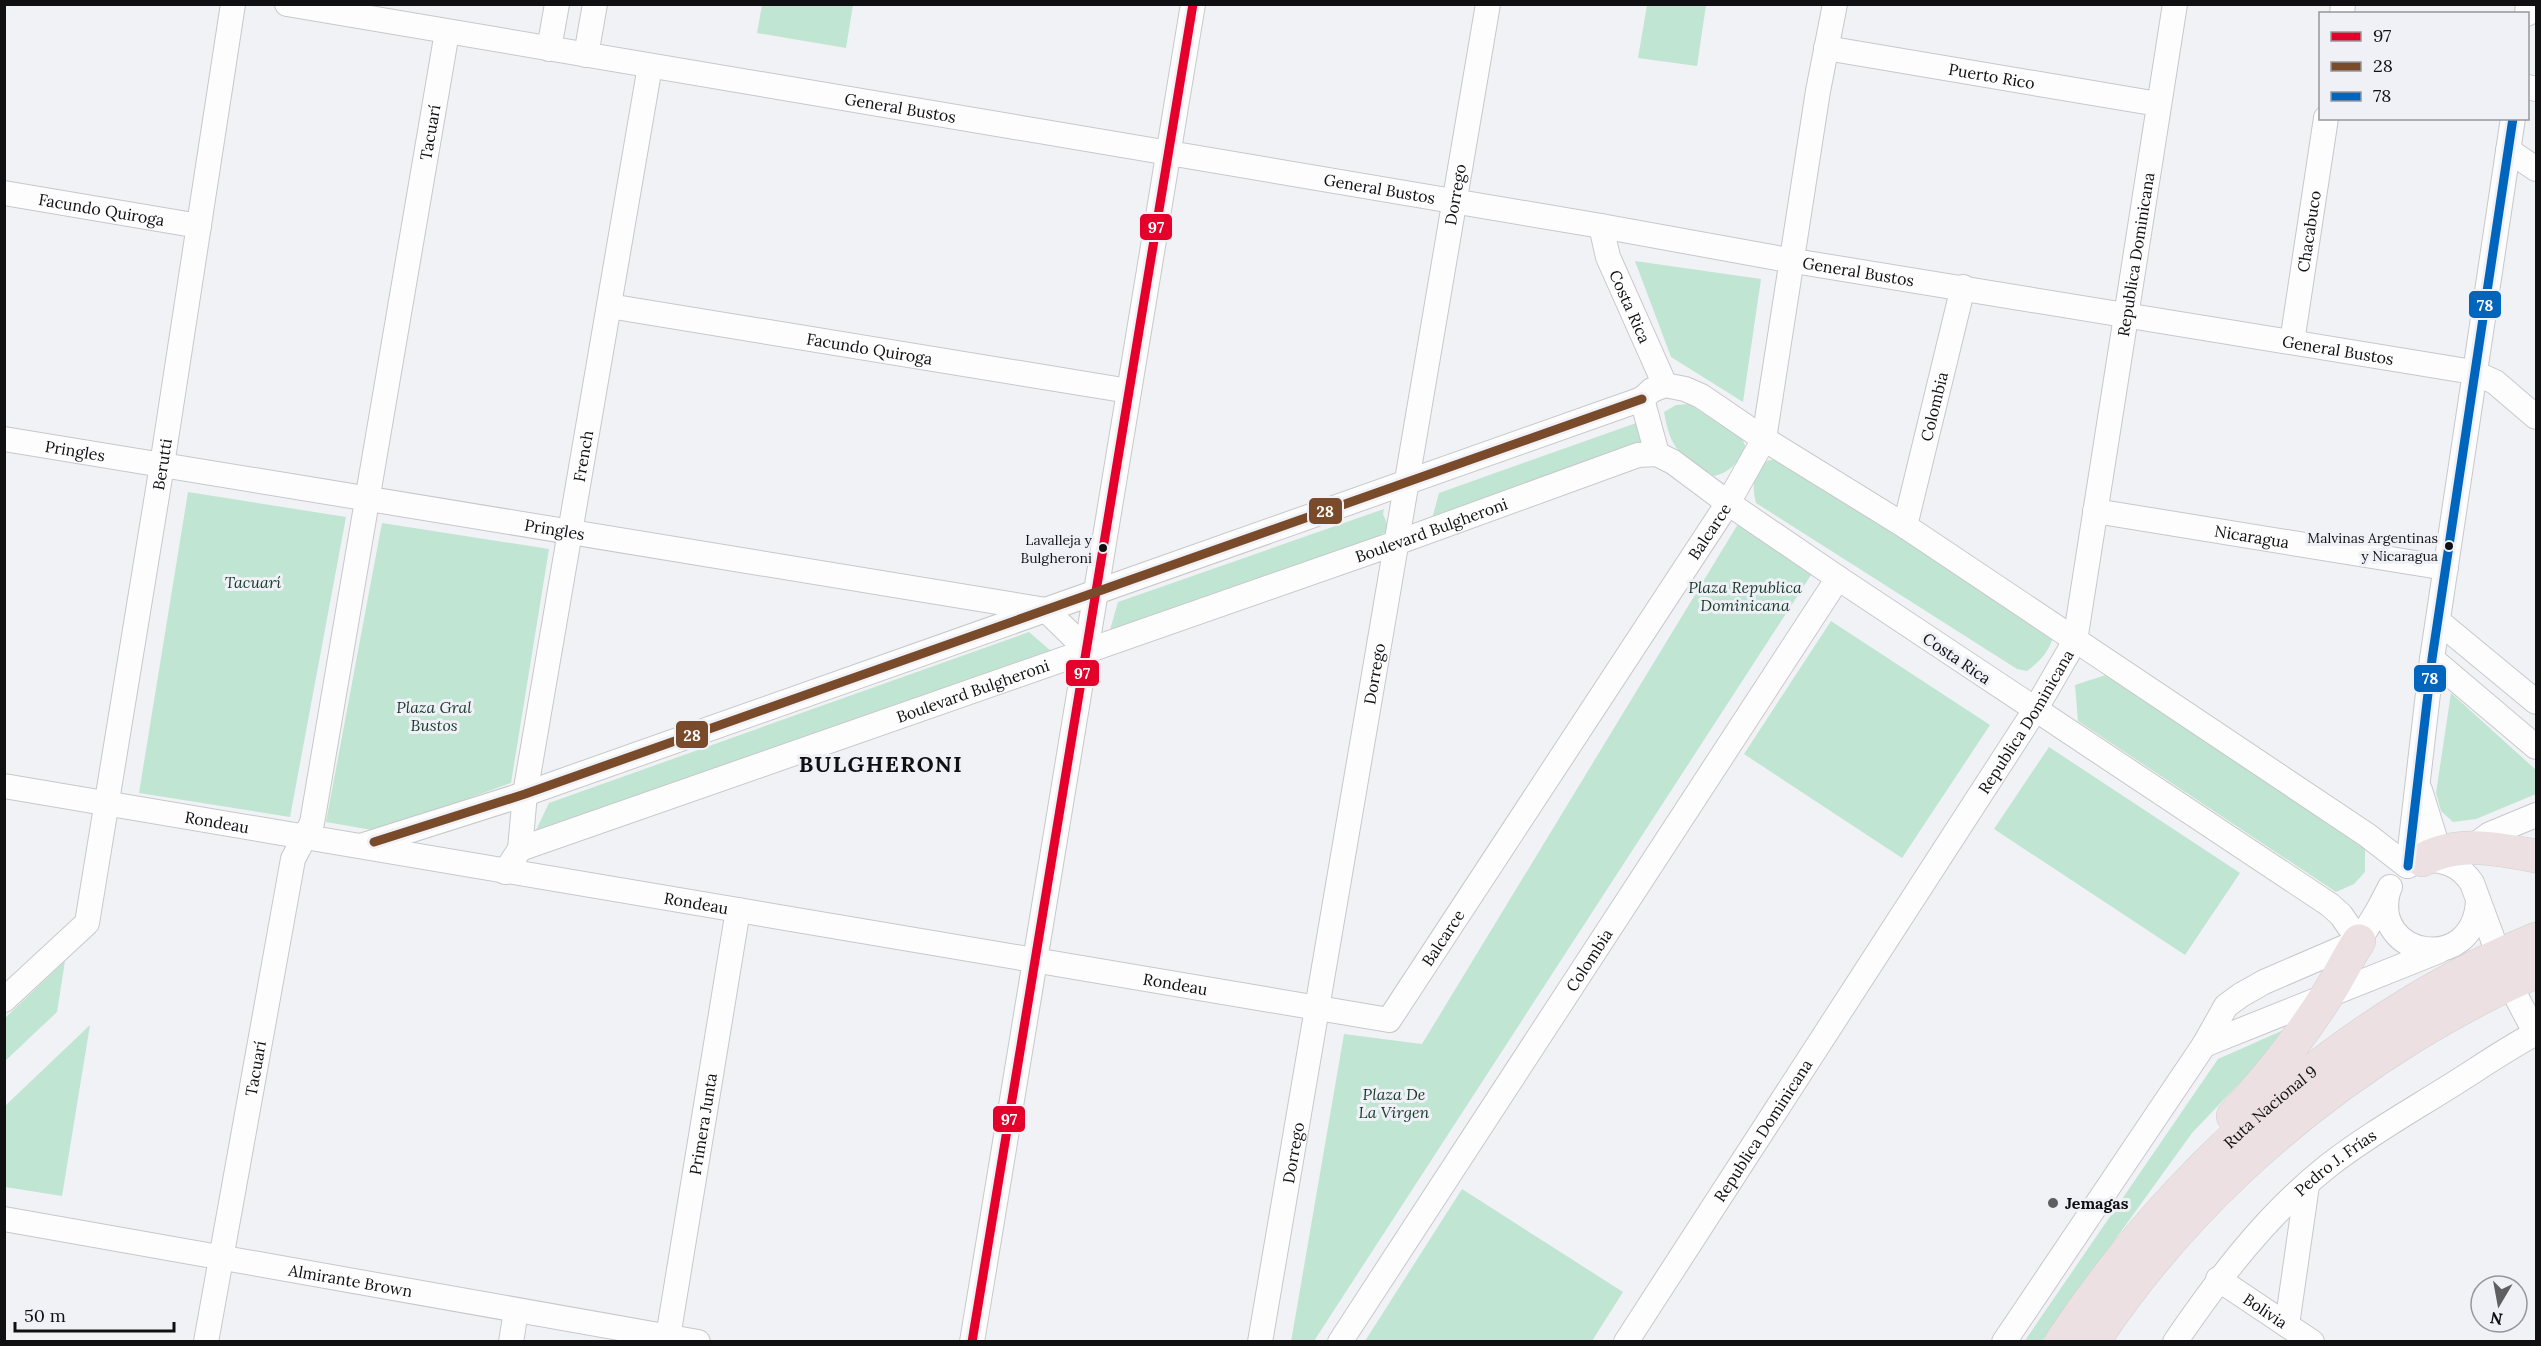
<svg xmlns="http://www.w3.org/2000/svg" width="2541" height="1346" font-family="Lora,serif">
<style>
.green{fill:#c0e5d3}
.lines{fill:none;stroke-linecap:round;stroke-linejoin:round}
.minor-casing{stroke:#c8c8cb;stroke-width:26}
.highway-casing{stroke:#cfcfd0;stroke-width:34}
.minor{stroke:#fdfdfe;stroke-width:24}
.highway{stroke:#ece0e2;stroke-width:33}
.bus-1-casing{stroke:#eff1f7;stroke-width:14}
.bus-2-casing{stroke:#eff1f7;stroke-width:14}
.bus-3-casing{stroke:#eff1f7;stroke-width:14}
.bus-1{stroke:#e4002b;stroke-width:9}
.bus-2{stroke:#7a4b2a;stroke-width:9}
.bus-3{stroke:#0065bd;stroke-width:9}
.bus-dot{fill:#101012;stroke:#eff1f7;stroke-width:2}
.poi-dot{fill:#5f5f61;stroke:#eff1f7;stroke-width:2}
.labels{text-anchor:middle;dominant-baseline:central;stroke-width:6;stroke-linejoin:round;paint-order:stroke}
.bus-label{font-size:14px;fill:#101012;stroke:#eff1f7;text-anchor:end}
.street-label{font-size:16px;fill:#101012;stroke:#eff1f7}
.park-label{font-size:16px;font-style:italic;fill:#183a2a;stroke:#eff1f7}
.poi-label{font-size:16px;font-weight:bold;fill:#101012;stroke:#eff1f7;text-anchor:start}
.district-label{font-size:22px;font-weight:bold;letter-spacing:1.5px;fill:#101012;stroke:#eff1f7}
.line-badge{stroke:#eff1f7;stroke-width:2}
.badge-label{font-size:16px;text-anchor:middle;font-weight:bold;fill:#fff}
</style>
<rect width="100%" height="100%" fill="#f1f2f5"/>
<g class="green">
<path d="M762,5H853L846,48L757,33Z"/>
<path d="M1647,5H1706L1697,66L1638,58Z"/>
<path d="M1635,261L1761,279L1743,402L1671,357Z"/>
<path d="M1689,404L1742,438L1746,448C1737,463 1731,472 1714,476C1681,454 1671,453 1664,412L1676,405Z"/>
<path d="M1639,422L1645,440L1432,519L1439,493Z"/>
<path d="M1783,459L2055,631C2050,650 2043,659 2027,671L2017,669L1756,503C1752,489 1752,469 1767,461C1771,459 1779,460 1783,459Z"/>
<path d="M188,492L346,517L290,817L139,793Z"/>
<path d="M1384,509L1383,514L1390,531L1381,534L1380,538L1110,630L1118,602Z"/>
<path d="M382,523L549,549L511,783L378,831L326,822Z"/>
<path d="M1738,524L1813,572L1314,1341L1291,1342L1344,1034L1422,1044Z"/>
<path d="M1831,621L1990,725L1902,858L1744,754Z"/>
<path d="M1029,632L1051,651L536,830L549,803Z"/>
<path d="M2109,674L2365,849V872L2354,884L2336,892L2078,721L2075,685Z"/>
<path d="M2451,693L2536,770V794L2476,819L2453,822L2441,811L2436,793Z"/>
<path d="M2049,747L2240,873L2185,955L1994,829Z"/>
<path d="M65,961L57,1012L5,1061V1018Z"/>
<path d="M90,1025L62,1196L5,1187V1106Z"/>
<path d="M2295,1025L2192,1133L2042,1341L2024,1342L2218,1059Z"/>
<path d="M1462,1189L1623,1292L1592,1341H1365Z"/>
</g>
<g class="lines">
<g class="minor-casing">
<g id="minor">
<path id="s1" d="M287,4L1601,226L1794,261L2473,372L2495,382L2536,417"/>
<path d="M2342,14L2343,4"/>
<path d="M2527,14L2528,4"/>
<path id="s2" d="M1826,48L2158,104"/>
<path d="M549,49L557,4"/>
<path d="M586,55L595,4"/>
<path d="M2528,87L2536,89"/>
<path d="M2508,150L2536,169"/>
<path id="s3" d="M4,193L199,226"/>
<path id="s4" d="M1601,226L1608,257L1665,385"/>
<path id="s5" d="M609,306L1129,391"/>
<path id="s6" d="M2292,342L2326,118"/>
<path id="s7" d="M4,439L1046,610L1088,651"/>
<path id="s8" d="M2095,511L2446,568"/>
<path id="s9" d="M1905,526L1963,287"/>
<path d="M2438,621L2536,702"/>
<path d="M2432,659L2536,747"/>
<path id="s10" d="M4,786L1389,1020L1728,503L1764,439L1818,91L1835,4"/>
<path d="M2420,790L2439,851L2445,861"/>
<path d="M364,845L525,794L1642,399"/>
<path id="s11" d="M520,849L525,794L650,66"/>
<path d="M2467,851L2490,834L2536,815"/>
<path d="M2423,860C2444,859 2460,865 2472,883L2509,983L2536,1034"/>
<path d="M2408,866L2432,659L2513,118"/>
<path id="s12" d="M505,872L520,849L1396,543L1638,455L1657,454"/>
<path d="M2388,892C2371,957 2474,976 2478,901"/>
<path d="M2359,941L2341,915L2330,905L1838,578L1728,503L1673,462L1657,454L1642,399L1652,390L1665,385L1685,389L1701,396L1764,439L1905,526L2367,835L2407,866"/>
<path id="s13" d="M4,1000L87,923L162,465L233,4"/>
<path d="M2204,1045L2439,951"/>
<path id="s14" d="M4,1219L698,1342"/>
<path id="s15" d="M2218,1279L2312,1342"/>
<path d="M2287,1325L2307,1185"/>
<path id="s16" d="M668,1337L738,910"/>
<path id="s17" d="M206,1342L293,859L312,823L447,32"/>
<path d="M511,1342L516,1311"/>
<path d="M972,1342L1193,4"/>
<path id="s18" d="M1260,1342C1339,896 1410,450 1488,4"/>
<path id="s19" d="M1340,1342L1838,578"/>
<path id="s20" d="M1626,1342L2035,710L2075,641L2175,4"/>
<path d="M2004,1342L2204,1045L2226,1006L2241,995L2264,982L2359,941L2378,910L2390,887"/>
<path id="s21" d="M2175,1342C2219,1278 2266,1215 2328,1166C2365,1137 2407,1113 2447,1088C2476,1070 2506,1049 2536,1033"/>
</g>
</g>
<g class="highway-casing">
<g id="highway">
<path d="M2422,860C2459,840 2497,849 2536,856"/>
<path d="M2233,1116C2267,1079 2299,1039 2326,997C2338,979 2347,959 2359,941"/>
<path id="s22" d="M2061,1342C2175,1170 2345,1018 2536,939"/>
<path d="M2093,1342C2175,1218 2286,1115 2412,1037C2452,1013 2493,990 2536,972"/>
</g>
</g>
<use href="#minor" class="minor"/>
<use href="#highway" class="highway"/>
<g class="bus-1-casing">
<path id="bus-1" d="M972,1342L1193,4"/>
</g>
<g class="bus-2-casing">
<path id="bus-2" d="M374,842L525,794L1642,399"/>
</g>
<g class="bus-3-casing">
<path id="bus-3" d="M2408,866L2432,659L2513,118"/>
</g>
<use href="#bus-1" class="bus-1"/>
<use href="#bus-2" class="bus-2"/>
<use href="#bus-3" class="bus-3"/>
</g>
<g class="bus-dot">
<circle cx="2449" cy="546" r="5"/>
<circle cx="1103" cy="548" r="5"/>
</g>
<circle class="poi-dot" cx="2053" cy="1203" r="6"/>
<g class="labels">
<g class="bus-label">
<text x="2438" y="538">Malvinas Argentinas<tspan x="2438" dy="18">y Nicaragua</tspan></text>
<text x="1092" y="540">Lavalleja y<tspan x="1092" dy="18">Bulgheroni</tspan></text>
</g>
<g class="street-label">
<text stroke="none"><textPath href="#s2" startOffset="168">Puerto Rico</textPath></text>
<text stroke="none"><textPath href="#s1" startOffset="622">General Bustos</textPath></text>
<text stroke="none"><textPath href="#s17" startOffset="1232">Tacuarí</textPath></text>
<text stroke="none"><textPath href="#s1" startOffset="1108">General Bustos</textPath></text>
<text stroke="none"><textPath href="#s18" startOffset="1164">Dorrego</textPath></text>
<text stroke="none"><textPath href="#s3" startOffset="99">Facundo Quiroga</textPath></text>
<text stroke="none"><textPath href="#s6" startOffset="112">Chacabuco</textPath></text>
<text stroke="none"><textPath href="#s20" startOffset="1224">Republica Dominicana</textPath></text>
<text stroke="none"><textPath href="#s1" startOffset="1594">General Bustos</textPath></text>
<text stroke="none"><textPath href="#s4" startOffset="86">Costa Rica</textPath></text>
<text stroke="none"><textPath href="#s5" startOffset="264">Facundo Quiroga</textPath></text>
<text stroke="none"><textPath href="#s1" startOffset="2080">General Bustos</textPath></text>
<text stroke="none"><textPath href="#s9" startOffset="123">Colombia</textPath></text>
<text stroke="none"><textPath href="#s7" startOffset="72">Pringles</textPath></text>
<text stroke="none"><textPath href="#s11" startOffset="398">French</textPath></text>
<text stroke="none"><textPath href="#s13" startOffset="578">Berutti</textPath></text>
<text stroke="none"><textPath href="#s12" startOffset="993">Boulevard Bulgheroni</textPath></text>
<text stroke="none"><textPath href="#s7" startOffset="558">Pringles</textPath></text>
<text stroke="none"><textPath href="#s10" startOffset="1989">Balcarce</textPath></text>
<text stroke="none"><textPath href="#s8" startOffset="159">Nicaragua</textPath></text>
<text transform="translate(1957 658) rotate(34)">Costa Rica</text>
<text stroke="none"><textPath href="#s18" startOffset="678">Dorrego</textPath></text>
<text stroke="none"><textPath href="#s12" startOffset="507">Boulevard Bulgheroni</textPath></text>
<text stroke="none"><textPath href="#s20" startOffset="738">Republica Dominicana</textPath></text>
<text stroke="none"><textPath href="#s10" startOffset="216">Rondeau</textPath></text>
<text stroke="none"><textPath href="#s10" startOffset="702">Rondeau</textPath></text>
<text stroke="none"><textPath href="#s10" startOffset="1503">Balcarce</textPath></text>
<text stroke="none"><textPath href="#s19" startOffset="456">Colombia</textPath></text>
<text stroke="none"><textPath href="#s10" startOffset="1188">Rondeau</textPath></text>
<text stroke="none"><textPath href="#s17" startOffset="278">Tacuarí</textPath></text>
<text stroke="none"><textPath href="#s22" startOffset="316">Ruta Nacional 9</textPath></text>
<text stroke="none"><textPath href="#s16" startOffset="216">Primera Junta</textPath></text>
<text stroke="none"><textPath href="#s20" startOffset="252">Republica Dominicana</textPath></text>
<text stroke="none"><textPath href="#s18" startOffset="192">Dorrego</textPath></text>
<text stroke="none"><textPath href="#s21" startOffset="242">Pedro J. Frías</textPath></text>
<text stroke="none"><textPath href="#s14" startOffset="352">Almirante Brown</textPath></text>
<text stroke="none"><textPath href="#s15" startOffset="57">Bolivia</textPath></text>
</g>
<g class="park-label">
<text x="253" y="582">Tacuarí</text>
<text x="1745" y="587">Plaza Republica<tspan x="1745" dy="18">Dominicana</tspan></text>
<text x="434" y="707">Plaza Gral<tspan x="434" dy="18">Bustos</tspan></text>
<text x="1394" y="1094">Plaza De<tspan x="1394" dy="18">La Virgen</tspan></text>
</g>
<g class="poi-label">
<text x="2065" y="1203">Jemagas</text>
</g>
<g class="district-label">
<text x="881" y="764">BULGHERONI</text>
</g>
</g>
<g class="line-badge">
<rect x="1139" y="213" width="34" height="28" rx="6" fill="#e4002b"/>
<rect x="2468" y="290" width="34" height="29" rx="6" fill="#0065bd"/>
<rect x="1308" y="497" width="35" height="28" rx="6" fill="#7a4b2a"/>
<rect x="1065" y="659" width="35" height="28" rx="6" fill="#e4002b"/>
<rect x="2413" y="664" width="34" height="29" rx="6" fill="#0065bd"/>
<rect x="675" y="720" width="34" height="29" rx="6" fill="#7a4b2a"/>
<rect x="992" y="1105" width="34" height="28" rx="6" fill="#e4002b"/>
</g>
<g class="badge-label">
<text x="1156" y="233">97</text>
<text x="2485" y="311">78</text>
<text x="1325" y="517">28</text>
<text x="1082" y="679">97</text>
<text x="2430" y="684">78</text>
<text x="692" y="741">28</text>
<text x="1009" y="1125">97</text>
</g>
<rect width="2541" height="1346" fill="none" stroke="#101012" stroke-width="12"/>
<rect x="2319" y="12" width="210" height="108" fill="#eff1f7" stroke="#96979b" stroke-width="1.5"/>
<rect x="2331" y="32" width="30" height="9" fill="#e4002b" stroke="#96979b" stroke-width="1.5"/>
<text x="2373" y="42" font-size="18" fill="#101012">97</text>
<rect x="2331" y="62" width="30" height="9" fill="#7a4b2a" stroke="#96979b" stroke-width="1.5"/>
<text x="2373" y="72" font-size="18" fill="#101012">28</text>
<rect x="2331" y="92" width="30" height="9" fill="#0065bd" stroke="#96979b" stroke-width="1.5"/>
<text x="2373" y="102" font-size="18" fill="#101012">78</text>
<g transform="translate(2499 1304) rotate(190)"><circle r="28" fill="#eff1f7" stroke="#96979b" stroke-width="1.5"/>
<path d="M0-4.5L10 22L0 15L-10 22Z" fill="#5f5f61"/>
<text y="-9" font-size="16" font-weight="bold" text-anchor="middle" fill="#101012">N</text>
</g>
<path d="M15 1322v9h159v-9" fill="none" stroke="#101012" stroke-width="3"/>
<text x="24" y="1322" font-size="18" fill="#101012" stroke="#eff1f7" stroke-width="4.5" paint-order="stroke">50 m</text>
</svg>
